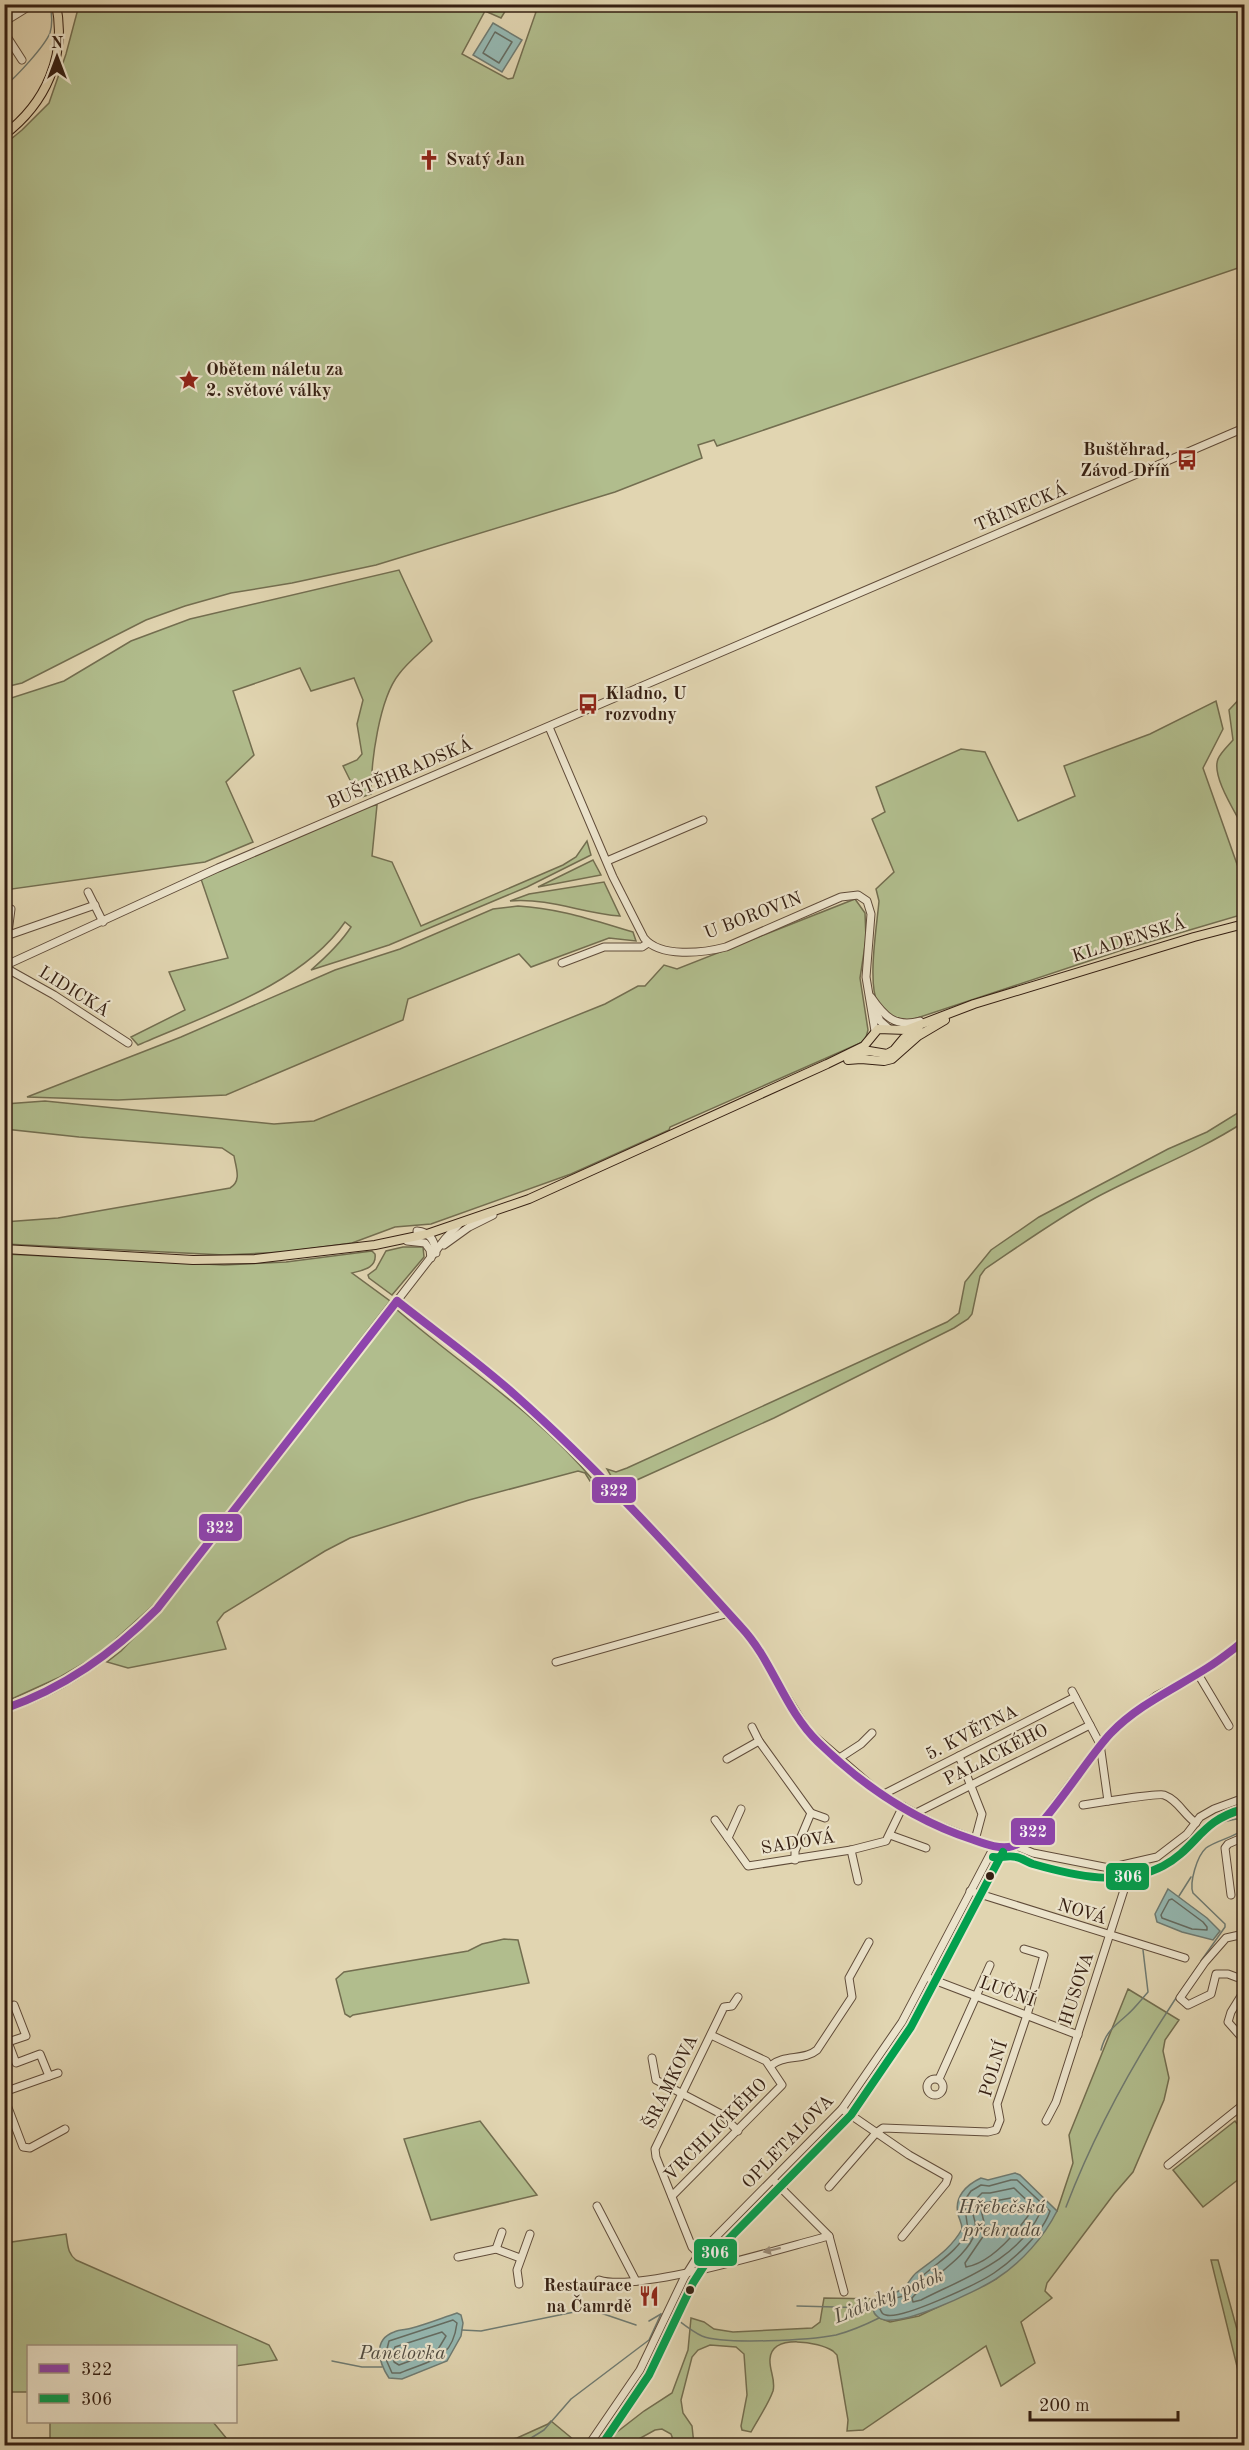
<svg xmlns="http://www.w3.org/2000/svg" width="1249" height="2450" font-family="'Old Standard TT',serif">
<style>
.green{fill:#b1bd8d;stroke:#736e50;stroke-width:1.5}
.water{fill:#95b8b2;stroke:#6f7b72;stroke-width:1.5}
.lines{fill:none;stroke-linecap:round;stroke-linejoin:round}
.shore{stroke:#656c62;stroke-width:1.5}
.stream{stroke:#6f7b72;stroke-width:1.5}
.minor-casing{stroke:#604c3a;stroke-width:9}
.major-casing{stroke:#351f12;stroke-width:10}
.minor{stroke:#ece4cc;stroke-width:7}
.major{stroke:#e1d5b1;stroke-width:8}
.bus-1-casing{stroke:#ece4cc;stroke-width:12}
.bus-2-casing{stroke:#ece4cc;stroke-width:12}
.bus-1{stroke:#8e44ad;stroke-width:8}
.bus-2{stroke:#039f4e;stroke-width:8}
.oneway{fill:#9a8b78}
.bus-dot{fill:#351f12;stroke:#ece4cc;stroke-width:2}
.labels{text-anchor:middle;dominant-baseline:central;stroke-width:4.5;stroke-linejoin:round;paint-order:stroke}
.poi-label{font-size:18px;font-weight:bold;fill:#351f12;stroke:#ece4cc;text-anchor:start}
.street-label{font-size:18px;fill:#351f12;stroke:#ece4cc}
.water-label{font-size:20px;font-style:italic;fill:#524d42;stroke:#ece4cc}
.line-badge{stroke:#ece4cc;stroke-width:2}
.badge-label{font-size:16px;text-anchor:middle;font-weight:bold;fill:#fff}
</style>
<rect width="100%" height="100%" fill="#e1d5b1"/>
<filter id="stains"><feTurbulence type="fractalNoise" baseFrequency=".00333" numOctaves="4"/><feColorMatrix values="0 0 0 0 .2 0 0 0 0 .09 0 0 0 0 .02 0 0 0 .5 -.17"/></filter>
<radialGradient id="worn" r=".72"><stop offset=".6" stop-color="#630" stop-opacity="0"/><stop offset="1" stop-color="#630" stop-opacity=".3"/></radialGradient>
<g class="green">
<path d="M79,5H509L501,18L485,11L462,54L508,79L513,78L536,12L520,5H1244V266L717,446L714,440L698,445L702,458L615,492L376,565L292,583L231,593L185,606L146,620L22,683L5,687V144L22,130L49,103L66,54Z"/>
<path d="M399,570L432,641C421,652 408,662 399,674C379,699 371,762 371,794L359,798L343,766L357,760L362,754L357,724L363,700L354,678L311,691L300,668L233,691L254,755L226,782L253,842L205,862L5,890V700L64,681L131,641L190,619Z"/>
<path d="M1244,694V829C1236,813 1211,776 1218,759C1221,752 1228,746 1233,740L1229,710Z"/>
<path d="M1216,701L1223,729L1203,768L1244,884V914L1122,950L905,1022C895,1019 884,1013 878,1004C867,984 877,925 879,901L876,889L894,872L872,819L885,812L876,787L961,749L985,752L1018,821L1075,796L1064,766L1150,734Z"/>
<path d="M377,805L372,856L392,862L421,926L563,865L576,857L587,841L591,855L527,887L389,945L311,970C326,957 340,944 351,927L345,922C302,985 206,1015 138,1045L131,1037L185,1010L169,972L228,958L201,879L370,806Z"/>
<path d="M593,860L601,875L538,887Z"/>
<path d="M604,882L620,916C581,913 551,898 510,901L529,894Z"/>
<path d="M855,899L865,913L866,939L860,978L868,1030L865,1041L670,1127L669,1130L571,1174L431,1224L395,1227L352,1243L285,1252L224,1255L5,1244L4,1222L58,1218L230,1188C242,1181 236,1168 234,1156L222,1148L79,1137L5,1129V1104L45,1101L274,1124L314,1121L605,1004L638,986H645L664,965L677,969Z"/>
<path d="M518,906C558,908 595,921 633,932L636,941L609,938L531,967L519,954L408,999L403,1020L226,1095L118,1100L27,1097L181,1037L335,970L400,949L493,909Z"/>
<path d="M1244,1109V1122C1198,1152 1146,1171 1097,1197C1058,1218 1022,1244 985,1269L980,1276L972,1314L968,1319L954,1328L774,1418L628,1484L625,1487L614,1481L607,1469L616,1472L627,1468L947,1322L959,1313L965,1282L991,1250L1039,1217L1168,1149L1207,1132Z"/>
<path d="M403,1247H423L424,1257L392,1295L369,1278L368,1275L376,1269L386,1251Z"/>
<path d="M372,1251L375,1254C377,1268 363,1270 352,1273L390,1301L159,1600L98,1655L60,1677L5,1702V1254L224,1265L286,1262Z"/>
<path d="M396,1309C462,1366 536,1412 593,1480L590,1481L585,1473L578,1471L469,1500L350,1538L325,1551L224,1613L217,1622L226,1649L128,1668L107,1662L121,1651L167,1604Z"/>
<path d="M504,1939L518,1940L529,1983L353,2015L350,2017L345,2014L336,1979L344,1972L468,1951L482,1944Z"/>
<path d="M1128,1989L1179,2020L1165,2040L1163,2051L1169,2078L1164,2100L1133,2172L1114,2194L1047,2283L1045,2291L1052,2298L1021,2322L1035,2363L1001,2386L986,2346L863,2430L847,2431L848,2420L837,2355L833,2351C819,2342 772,2333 770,2359C769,2370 776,2380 773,2391C768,2405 758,2419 751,2432L742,2430L741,2426L747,2395L744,2354L736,2347L710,2345L698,2350L692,2357L681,2400L683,2413L692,2426L694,2445H675L671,2434L662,2429L655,2430L628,2445L599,2446L644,2411L672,2393L688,2350L691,2318L704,2322L714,2329L733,2332L812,2328L820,2322L824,2298L878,2299L873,2307L879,2318L890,2322L919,2316L996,2279L1057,2211L1073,2163L1069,2135Z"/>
<path d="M480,2121L537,2195L431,2220L404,2139Z"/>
<path d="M1235,2121L1244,2133V2175L1203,2207L1173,2170Z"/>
<path d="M66,2234C68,2244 67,2253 76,2260L269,2345L277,2360L236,2366V2346H28V2392H5V2243Z"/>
<path d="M1211,2260H1218L1244,2355V2395Z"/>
<path d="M551,2421L580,2445H488L517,2438L548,2424Z"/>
<path d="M50,2422H213L232,2445H5V2439L50,2438Z"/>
</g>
<g class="water">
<path d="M493,23L522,40L502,72L473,55Z"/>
<path d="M1168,1889L1207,1918L1220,1931L1213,1940L1182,1932L1157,1922L1155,1914Z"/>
<path d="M1015,2173L1020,2175L1057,2211C1044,2237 1022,2262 996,2279C979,2290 894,2332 878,2317C874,2314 872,2310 874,2305C879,2294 892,2295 901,2290C907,2287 911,2277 916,2273C934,2259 951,2249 962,2229C962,2223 959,2219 958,2214C954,2197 966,2185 981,2178L988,2180Z"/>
<path d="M457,2313L461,2315L463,2323L461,2336L447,2361L402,2379L389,2378C379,2363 372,2340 394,2332C400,2329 407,2330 412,2328C427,2324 442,2318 457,2313Z"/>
</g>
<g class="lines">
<g class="shore">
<path d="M495,32L512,42L499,63L483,53Z"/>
<path d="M1172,1899L1203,1922L1207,1927V1930L1192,1929L1162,1918L1161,1915L1169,1900Z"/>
<path d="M1011,2180H1017L1050,2211C1043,2233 1013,2260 994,2273C979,2283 902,2320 886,2315C882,2314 882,2313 880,2309C885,2299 894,2299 903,2296C910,2293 913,2284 919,2279C937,2262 957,2253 968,2230L964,2201L971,2191L981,2185L989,2186Z"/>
<path d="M1014,2188L1040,2213C1018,2260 964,2278 921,2300L913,2302L912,2298C929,2278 969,2257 975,2232C978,2222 971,2214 971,2204L982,2193H990Z"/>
<path d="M1011,2198L1027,2212L1028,2216C1014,2235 990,2263 966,2267L965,2263L984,2235V2222L980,2206L984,2203Z"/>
<path d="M453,2320L457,2323C452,2362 429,2360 400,2373H392L385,2357L389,2341Z"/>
<path d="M442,2332L446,2336L437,2351L399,2365L394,2362L393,2353L395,2347Z"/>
</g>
<g class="stream">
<path d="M4,87C17,76 44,47 50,33C53,23 52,14 50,4"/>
<path d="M1223,1822L1236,1819L1244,1821"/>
<path d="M1179,1896L1191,1877"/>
<path d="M1201,1961L1225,1927V1924L1193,1893C1189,1883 1197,1856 1206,1848C1217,1840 1233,1838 1244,1829"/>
<path d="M1101,2050C1106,2031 1114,2027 1127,2015C1135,2008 1141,2000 1148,1992L1143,1950"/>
<path d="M1066,2207C1099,2121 1145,2041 1198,1966"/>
<path d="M797,2306L874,2308"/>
<path d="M671,2315C681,2322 691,2331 702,2336C724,2345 811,2340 836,2335C851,2331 865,2325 879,2318"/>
<path d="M649,2321L661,2314"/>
<path d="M462,2330L481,2331L589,2309L636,2325"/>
<path d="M332,2361L362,2367H382"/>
<path d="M518,2446L544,2430L571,2399L649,2340L661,2314"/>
</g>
<g class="minor-casing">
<g id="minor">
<path d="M4,22L33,4"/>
<path d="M4,32L22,60"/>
<path d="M549,727L613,877L644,938C660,958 703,953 726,947L841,897L858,895L867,901L871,914L866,977L875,1031"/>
<path d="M607,861L703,820"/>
<path d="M88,892L103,922"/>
<path d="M9,935L95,905"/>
<path d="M562,963L604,947H642L648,943"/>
<path d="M4,964L11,909"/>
<path d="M4,966L218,868L1244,428"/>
<path d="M4,967L54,995L128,1043"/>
<path d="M871,997C884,1016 895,1028 920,1021"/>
<path d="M875,1009L880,1021L888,1028"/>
<path d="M417,1231C430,1232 435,1241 436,1253"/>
<path d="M407,1241L425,1243L430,1250L431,1258"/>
<path d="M444,1245L469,1227L493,1215"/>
<path d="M397,1301L513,1393L572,1448L679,1558L749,1636L808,1731L882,1795L935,1824L994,1847L1016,1846L1033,1853L1109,1868L1157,1857L1187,1834L1200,1817L1214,1809L1244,1798"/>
<path d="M556,1662L729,1613"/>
<path d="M1198,1674L1229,1726"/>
<path d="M1072,1691L1100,1744L1108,1801"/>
<path d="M4,1709C68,1690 132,1641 173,1590L445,1239L459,1224"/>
<path d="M752,1727L759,1741L811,1813L795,1851V1860"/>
<path d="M959,1756L982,1814L975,1840"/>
<path d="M727,1759L759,1741"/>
<path d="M838,1759L861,1744L872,1733"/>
<path d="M882,1795L1075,1697"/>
<path d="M1083,1805C1095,1803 1158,1793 1164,1795C1178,1800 1184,1815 1196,1823"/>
<path d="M811,1813L825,1818"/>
<path d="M916,1813L1090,1725"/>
<path d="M715,1820L748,1866L851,1850L886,1841L903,1806"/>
<path d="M890,1835L926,1848"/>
<path d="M728,1838L741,1809"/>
<path d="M1016,1846L1037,1828L1100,1744L1123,1721L1156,1696L1198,1674L1244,1641"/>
<path d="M851,1850L858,1881"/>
<path d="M970,1891L1185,1958"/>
<path d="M1231,1895L1225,1848L1228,1844L1244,1837"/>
<path d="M1244,1934L1226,1938L1205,1962L1180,1998L1188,2005L1211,1994L1216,1974H1228L1244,1980"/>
<path d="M926,1977L1078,2035"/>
<path d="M1244,1991L1231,2012L1228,2022L1244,2040"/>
<path d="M8,2042L26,2036L14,2005"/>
<path d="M4,2044L8,2042L16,2063L40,2054L49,2076"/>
<path d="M652,2058L656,2080L721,2114L738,2131"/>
<path d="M770,2066C784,2054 804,2061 817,2050L852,1997L849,1978L869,1942"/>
<circle cx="935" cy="2087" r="8"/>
<path d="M939,2079L990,1965"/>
<path d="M4,2092L58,2073"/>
<path d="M4,2097L23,2147L30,2148L65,2129"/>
<path d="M842,2109L909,2155L948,2177L946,2183L902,2237"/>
<path d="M1046,2121L1056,2102L1132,1865"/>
<path d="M1168,2165L1244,2104"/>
<path d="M773,2180L829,2236L844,2292"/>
<path d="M829,2187L876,2133L883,2128L988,2132L996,2130L1000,2120L997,2104L1027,2015L1044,1955L1024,1949"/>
<path d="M672,2196L782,2085L766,2061L711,2035"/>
<path d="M597,2206L636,2281"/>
<path d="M496,2249L502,2232"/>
<path d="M699,2254L692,2247L656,2157L655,2149L724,2007L732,2006L738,1997"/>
<path d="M458,2257L496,2249L520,2258"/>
<path d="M599,2280C639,2293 782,2248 829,2236"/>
<path d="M519,2284L517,2270L530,2234"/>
<path d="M588,2446L640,2370L684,2278L699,2254L842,2109L902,2022L994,1847"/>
</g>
</g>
<g class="major-casing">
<g id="major">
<path d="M4,135C46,103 67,56 56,4"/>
<path d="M855,1054L869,1051L887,1054L894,1050L904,1038L919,1030"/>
<path d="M848,1060L861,1059L884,1061L892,1059L918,1036L945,1020"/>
<path d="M4,1249L193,1260L255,1259L375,1245L427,1234L529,1199L827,1064L864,1046L878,1029L906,1030L974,1004L1194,937L1244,924"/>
</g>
</g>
<use href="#minor" class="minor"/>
<use href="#major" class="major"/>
<g class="bus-1-casing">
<g id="bus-1">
<path d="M397,1301C436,1332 477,1361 515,1395C596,1467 669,1547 741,1627C773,1661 784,1709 818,1742C862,1785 915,1821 974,1840C985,1844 1001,1850 1013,1846C1039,1839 1088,1756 1111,1733C1138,1705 1174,1689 1207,1668C1220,1660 1232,1650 1244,1641"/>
<path d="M4,1709C64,1688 112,1654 157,1609L397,1301"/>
</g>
</g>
<g class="bus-2-casing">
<g id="bus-2">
<path d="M993,1857C1001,1858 1009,1855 1016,1857C1022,1858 1027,1862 1033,1864C1075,1876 1123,1887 1163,1866C1197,1848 1200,1820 1244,1809"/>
<path d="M601,2446L649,2375L693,2283L707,2261L851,2115L911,2027L1003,1852"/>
</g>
</g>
<use href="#bus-1" class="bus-1"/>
<use href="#bus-2" class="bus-2"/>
</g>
<defs><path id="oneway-solid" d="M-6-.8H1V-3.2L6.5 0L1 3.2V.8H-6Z" transform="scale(1.5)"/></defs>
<use class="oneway" href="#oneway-solid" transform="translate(772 2250) rotate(166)"/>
<defs>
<g id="church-bare" transform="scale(1.62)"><path d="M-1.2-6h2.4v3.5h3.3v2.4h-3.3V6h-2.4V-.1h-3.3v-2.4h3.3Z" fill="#8f2418" stroke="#ece4cc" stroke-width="2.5" paint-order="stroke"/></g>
<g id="sight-bare" transform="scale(1.62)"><path d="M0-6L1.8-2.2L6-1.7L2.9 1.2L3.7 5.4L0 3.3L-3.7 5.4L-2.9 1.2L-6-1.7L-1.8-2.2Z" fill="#8f2418" stroke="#ece4cc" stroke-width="2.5" paint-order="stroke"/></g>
<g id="bus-bare" transform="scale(1.62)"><path d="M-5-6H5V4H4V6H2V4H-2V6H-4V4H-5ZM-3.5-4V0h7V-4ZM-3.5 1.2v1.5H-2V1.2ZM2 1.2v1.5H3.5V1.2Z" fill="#8f2418" stroke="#ece4cc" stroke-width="2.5" paint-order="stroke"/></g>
<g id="restaurant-bare" transform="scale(1.62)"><path d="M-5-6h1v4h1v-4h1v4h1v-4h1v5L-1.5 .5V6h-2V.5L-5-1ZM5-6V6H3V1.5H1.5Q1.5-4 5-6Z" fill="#8f2418" stroke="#ece4cc" stroke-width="2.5" paint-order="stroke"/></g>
</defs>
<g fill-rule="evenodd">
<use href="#church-bare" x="429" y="160"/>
<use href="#sight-bare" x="189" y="380"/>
<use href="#bus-bare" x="1187" y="460"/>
<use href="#bus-bare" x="588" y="704"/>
<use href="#restaurant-bare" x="649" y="2296"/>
</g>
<g class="bus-dot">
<circle cx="990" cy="1876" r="5"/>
<circle cx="690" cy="2290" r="5"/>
</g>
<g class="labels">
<g class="poi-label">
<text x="446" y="160">Svatý Jan</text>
<text x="206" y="370">Obětem náletu za<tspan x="206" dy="21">2. světové války</tspan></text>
<text x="1170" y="450" text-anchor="end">Buštěhrad,<tspan x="1170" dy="21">Závod Dříň</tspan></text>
<text x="605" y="694">Kladno, U<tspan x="605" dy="21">rozvodny</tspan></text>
<text x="632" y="2286" text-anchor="end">Restaurace<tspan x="632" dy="21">na Čamrdě</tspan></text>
</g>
<g class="street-label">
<text transform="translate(1021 508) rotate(-23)">TŘINECKÁ</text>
<text transform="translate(400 774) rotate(-23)">BUŠTĚHRADSKÁ</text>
<text transform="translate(753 916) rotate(-21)">U BOROVIN</text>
<text transform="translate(1129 940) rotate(-17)">KLADENSKÁ</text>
<text transform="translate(74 992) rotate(32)">LIDICKÁ</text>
<text transform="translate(972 1733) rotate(-27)">5. KVĚTNA</text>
<text transform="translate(996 1755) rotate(-27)">PALACKÉHO</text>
<text transform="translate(798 1843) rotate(-9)">SADOVÁ</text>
<text transform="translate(1082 1912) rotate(17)">NOVÁ</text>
<text transform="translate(1077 1989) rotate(-72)">HUSOVA</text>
<text transform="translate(1007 1992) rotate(20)">LUČNÍ</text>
<text transform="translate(994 2069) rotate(-73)">POLNÍ</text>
<text transform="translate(671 2082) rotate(-64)">ŠRÁMKOVA</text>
<text transform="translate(716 2130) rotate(-45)">VRCHLICKÉHO</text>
<text transform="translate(788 2142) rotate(-46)">OPLETALOVA</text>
</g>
<g class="water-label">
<text x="1002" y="2208">Hřebečská<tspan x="1002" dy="23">přehrada</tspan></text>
<text transform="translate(889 2297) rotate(-22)">Lidický potok</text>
<text x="402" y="2354">Panelovka</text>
</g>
</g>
<g class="line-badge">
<rect x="591" y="1476" width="46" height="28" rx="6" fill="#8e44ad"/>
<rect x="198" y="1513" width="45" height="29" rx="6" fill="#8e44ad"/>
<rect x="1010" y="1817" width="46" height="29" rx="6" fill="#8e44ad"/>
<rect x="1105" y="1862" width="45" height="29" rx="6" fill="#039f4e"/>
<rect x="693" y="2238" width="45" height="29" rx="6" fill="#039f4e"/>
</g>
<g class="badge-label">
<text x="614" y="1496">322</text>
<text x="220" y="1533">322</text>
<text x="1033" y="1837">322</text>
<text x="1128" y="1882">306</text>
<text x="715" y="2258">306</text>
</g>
<rect width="1249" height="2450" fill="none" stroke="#e1d5b1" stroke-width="24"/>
<rect x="6" y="6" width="1237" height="2438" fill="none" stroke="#351f12" stroke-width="3"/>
<rect x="12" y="12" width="1225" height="2426" fill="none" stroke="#351f12" stroke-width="1.5"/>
<rect x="27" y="2345" width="210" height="78" fill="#ece4cc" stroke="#a39582" stroke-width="1.5"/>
<rect x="39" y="2364" width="30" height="9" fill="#8e44ad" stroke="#a39582" stroke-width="1.5"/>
<text x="81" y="2375" font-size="18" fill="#351f12">322</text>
<rect x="39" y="2394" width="30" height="9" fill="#039f4e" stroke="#a39582" stroke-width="1.5"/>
<text x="81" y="2405" font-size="18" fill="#351f12">306</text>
<g transform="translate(57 57)" stroke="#ece4cc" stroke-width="4.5" paint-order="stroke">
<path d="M0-4.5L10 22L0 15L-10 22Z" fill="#351f12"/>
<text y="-9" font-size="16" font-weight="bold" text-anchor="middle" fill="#351f12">N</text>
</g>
<path d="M1030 2411v9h148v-9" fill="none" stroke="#351f12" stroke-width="3"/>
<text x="1039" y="2411" font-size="18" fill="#351f12" stroke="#ece4cc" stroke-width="4.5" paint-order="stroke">200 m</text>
<rect width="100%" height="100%" filter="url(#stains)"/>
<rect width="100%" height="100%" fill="url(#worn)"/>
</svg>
